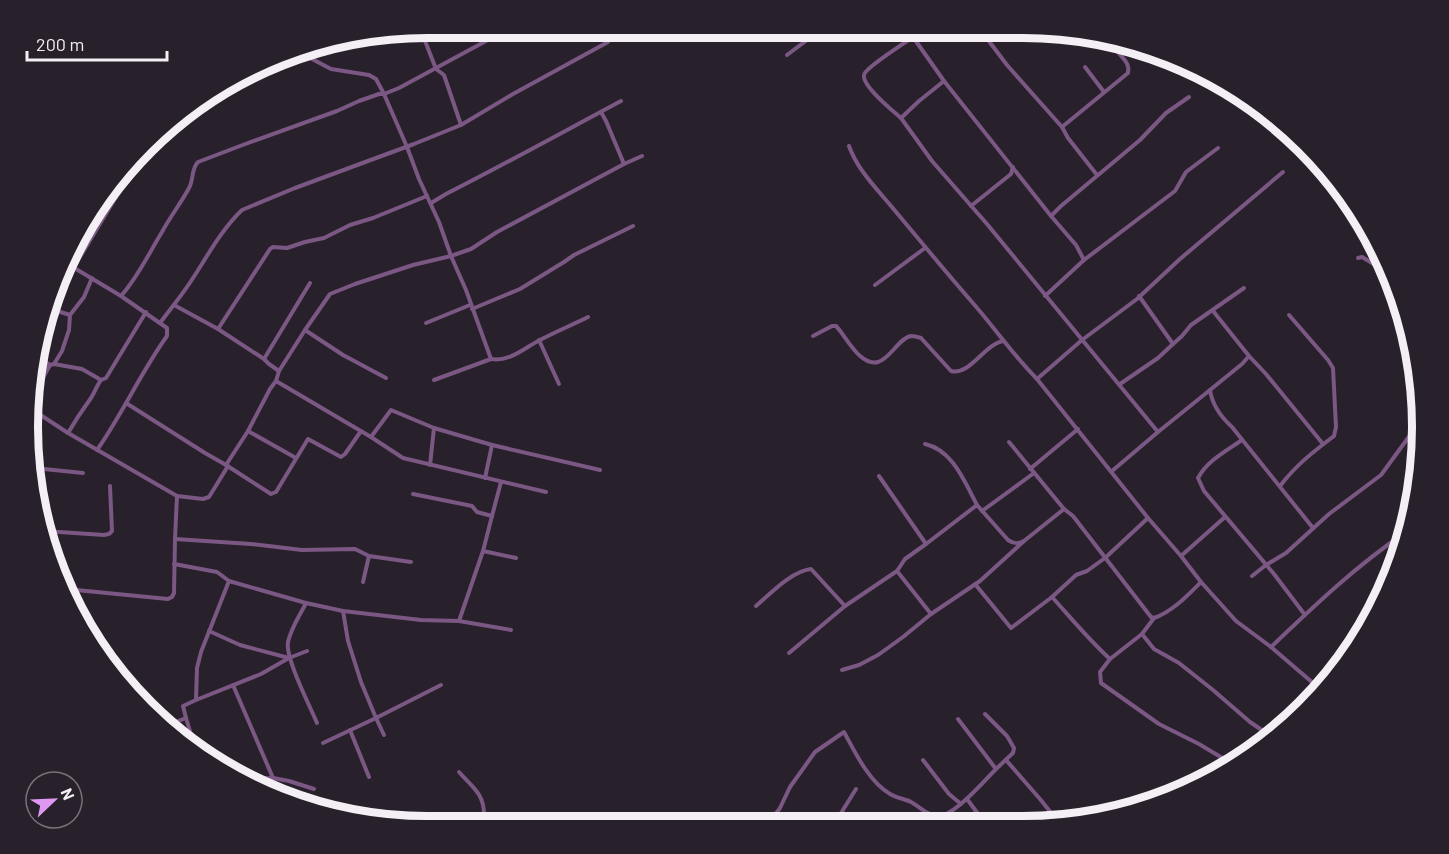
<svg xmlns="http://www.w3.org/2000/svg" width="1449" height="854" font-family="Barlow,sans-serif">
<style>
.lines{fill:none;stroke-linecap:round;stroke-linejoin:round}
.street{stroke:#7b5784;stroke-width:4}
.rim{fill:none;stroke:#f4eef5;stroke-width:8}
</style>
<rect width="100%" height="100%" fill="#28202a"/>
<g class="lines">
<g class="street">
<path d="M420,28L436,69L444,75L461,125"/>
<path d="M908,28L913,37"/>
<path d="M979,28L1007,65L1062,127"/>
<path d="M912,36L920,28"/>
<path d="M295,50L331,69L369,75L376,79L384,94L407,147L419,179L439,222L451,256L466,290L491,359C510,362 524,348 540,340C555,332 572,325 588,317"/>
<path d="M787,55L823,28"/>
<path d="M1085,67L1104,92"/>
<path d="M944,81L919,101L901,118L932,161L987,224L1158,432"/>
<path d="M217,92C234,87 249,85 259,69"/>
<path d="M601,112L606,121L624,164"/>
<path d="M901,118C893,111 862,86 864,75C865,68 905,43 913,37L944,81L1051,216"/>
<path d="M849,146C857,169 876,188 891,206C918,238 944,270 972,302C994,327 1013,355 1037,379L1148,518L1181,556L1201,582L1236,621L1271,647L1320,689"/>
<path d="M1097,175L1068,138L1062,127L1128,73C1131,58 1114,56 1114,41"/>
<path d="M431,203L446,194C505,164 563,132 621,101"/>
<path d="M971,206L1011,174L1013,167"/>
<path d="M1358,258L1362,257L1392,275"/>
<path d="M1084,260L1175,191L1186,172L1218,148"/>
<path d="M66,263L121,296L167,328V336C141,372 123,413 97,450"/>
<path d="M74,267C88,244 102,220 116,197L108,191"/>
<path d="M875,285L925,248"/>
<path d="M121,296C138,277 149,253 162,232C170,217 181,203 189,188C194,179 191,169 198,162L240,146L337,111L359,101L379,94H384L399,88L512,27"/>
<path d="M1045,296L1084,260L1076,245L1051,216L1061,206L1140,140L1166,113L1189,97"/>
<path d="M47,305L54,310L70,315"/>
<path d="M174,305L218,329L264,359L269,364L279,371"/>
<path d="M472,309L520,289L564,262L574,255L633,226"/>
<path d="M1213,311L1249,356L1266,374L1323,444"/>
<path d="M160,323C171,308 183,294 193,278C208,255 222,229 242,210L295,188L414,144L461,125L513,94L608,42"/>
<path d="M426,323L470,305"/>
<path d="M218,329L270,249L273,247L287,248L305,242L324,238L350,225L373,218L427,196"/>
<path d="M305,330L343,355L386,378"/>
<path d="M813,336L832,326H836C846,336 860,367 878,362C890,359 899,338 911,336C914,336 918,337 921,338L951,371C970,376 985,343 1004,341"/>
<path d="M539,340L559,384"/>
<path d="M1173,344L1182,336L1191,325L1244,288"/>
<path d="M1249,356L1242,364L1210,390C1212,404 1221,417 1232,427L1313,528"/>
<path d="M264,359L310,283"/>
<path d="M54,364L62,351L69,330L70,315L84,297L92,278"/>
<path d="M1415,364L1416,363"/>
<path d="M50,365L54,364L82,369L101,380L106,378L146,312"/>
<path d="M1037,379L1082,340L1137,299L1180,259L1283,172"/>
<path d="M434,380L491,359"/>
<path d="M276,381L371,437L403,458L546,492"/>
<path d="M1120,384L1158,358L1173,344L1139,296"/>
<path d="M33,393L40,383L50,365L39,357"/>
<path d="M126,403L205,453L226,465L271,494L276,492L308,439L341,457L345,454L361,431"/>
<path d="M31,405L36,412L68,433L177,496"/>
<path d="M27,427L36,412"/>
<path d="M248,431L296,458"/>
<path d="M68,433C75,421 83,409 91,398C95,392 97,385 101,380"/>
<path d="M371,437L391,410L434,428L492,445L600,470"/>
<path d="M1242,440C1226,451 1207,461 1198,478L1204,491L1274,574L1305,615"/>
<path d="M1009,442L1064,509L1073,516L1151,617L1154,618C1172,612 1188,595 1201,582"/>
<path d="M925,444C953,450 965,483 977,505"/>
<path d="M226,465L248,431L270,389L276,381L279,371L305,330L330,294L355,284L413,265L451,256L471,249L497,232L624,164L642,156"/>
<path d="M430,465L434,428"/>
<path d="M34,468L83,473"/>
<path d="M1030,469L1078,429"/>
<path d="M1112,471L1158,432L1210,390"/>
<path d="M879,476L926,544"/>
<path d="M485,478L492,445"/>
<path d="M1280,486C1296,465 1313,452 1334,436L1336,427L1333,368L1328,360L1289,315"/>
<path d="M413,494L472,506L477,512L492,516L483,551"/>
<path d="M982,511L1034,473"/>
<path d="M492,516L501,482"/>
<path d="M44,531L104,535L109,534L112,531L110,486"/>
<path d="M175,539L251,544L302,550L355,549L369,556L411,562"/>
<path d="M1181,556L1225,517"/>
<path d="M174,564L217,572L229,581L306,603L343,611L421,620L459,621L511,630"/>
<path d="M897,571L931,614"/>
<path d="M1252,576L1266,565L1286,553L1329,514L1381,475L1416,427L1421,432"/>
<path d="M229,581L201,652L197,668L196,700L261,674L289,658L307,651"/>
<path d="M363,582L369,556"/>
<path d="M975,584L1011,628L1052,597"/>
<path d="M66,589L168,599L172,597L174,593L175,539L177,496L203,499L209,497L228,466"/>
<path d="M306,603C300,615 291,628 288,642C285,658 310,706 317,723"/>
<path d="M756,606C771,593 792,571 811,569L845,606L897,571L905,559L926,544L977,505L1008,540C1014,544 1018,544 1024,541"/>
<path d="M343,611L348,641L361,682L376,718L441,685"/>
<path d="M1154,618L1142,634L1154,649L1179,663L1213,690L1250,722L1272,737"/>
<path d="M459,621L483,551L516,558"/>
<path d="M209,631L240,645L289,658"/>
<path d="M1142,634L1110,659C1089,640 1071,618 1052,597L1076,575L1087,571L1105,558L1148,518"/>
<path d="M1271,647C1314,606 1357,565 1406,532"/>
<path d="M789,653L845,606"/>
<path d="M1110,659L1100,672L1101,683L1159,724L1199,744L1234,765"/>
<path d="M842,670L859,665L878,655L903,637L931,614L980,581L1024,541L1064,509"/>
<path d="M233,685L273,778"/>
<path d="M1318,687L1349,656"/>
<path d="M186,718L196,751"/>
<path d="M958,719L996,769L1013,753L1014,748L1007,736L985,714"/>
<path d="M168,725L186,718L183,706L196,700"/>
<path d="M350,730L369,777"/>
<path d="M323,743L376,718L384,735"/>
<path d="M923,760L949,794L961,804"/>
<path d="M1006,760L1040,799L1060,824"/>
<path d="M459,772C472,787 484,793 484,815L474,826"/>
<path d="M237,775L248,779L273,778L289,781L314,789"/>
<path d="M967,799L987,826"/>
<path d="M424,818L432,826"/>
<path d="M767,826L780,808L790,787L815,752L844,732C855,752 869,782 890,794C897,798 905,799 911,802C920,807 929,817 940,816C956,814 985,780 996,769"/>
<path d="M833,826L856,789"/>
</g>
</g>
<path d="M0 0H1449V854H0ZM427 38H1023A389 389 0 0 1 1412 427V427A389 389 0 0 1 1023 816H427A389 389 0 0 1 38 427V427A389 389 0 0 1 427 38Z" fill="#28202a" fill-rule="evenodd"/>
<path class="rim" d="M427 38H1023A389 389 0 0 1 1412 427V427A389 389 0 0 1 1023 816H427A389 389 0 0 1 38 427V427A389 389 0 0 1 427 38Z"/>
<g transform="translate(54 800) rotate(67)"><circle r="28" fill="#28202a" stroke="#7a727b" stroke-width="1.5"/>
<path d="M0-4.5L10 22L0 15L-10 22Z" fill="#df98f1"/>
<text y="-9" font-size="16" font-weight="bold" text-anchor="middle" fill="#f4eef5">N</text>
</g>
<path d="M27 51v9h140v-9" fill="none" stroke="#f4eef5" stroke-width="3"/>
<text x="36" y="51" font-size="18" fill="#f4eef5" stroke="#28202a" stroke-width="4.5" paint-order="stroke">200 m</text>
</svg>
